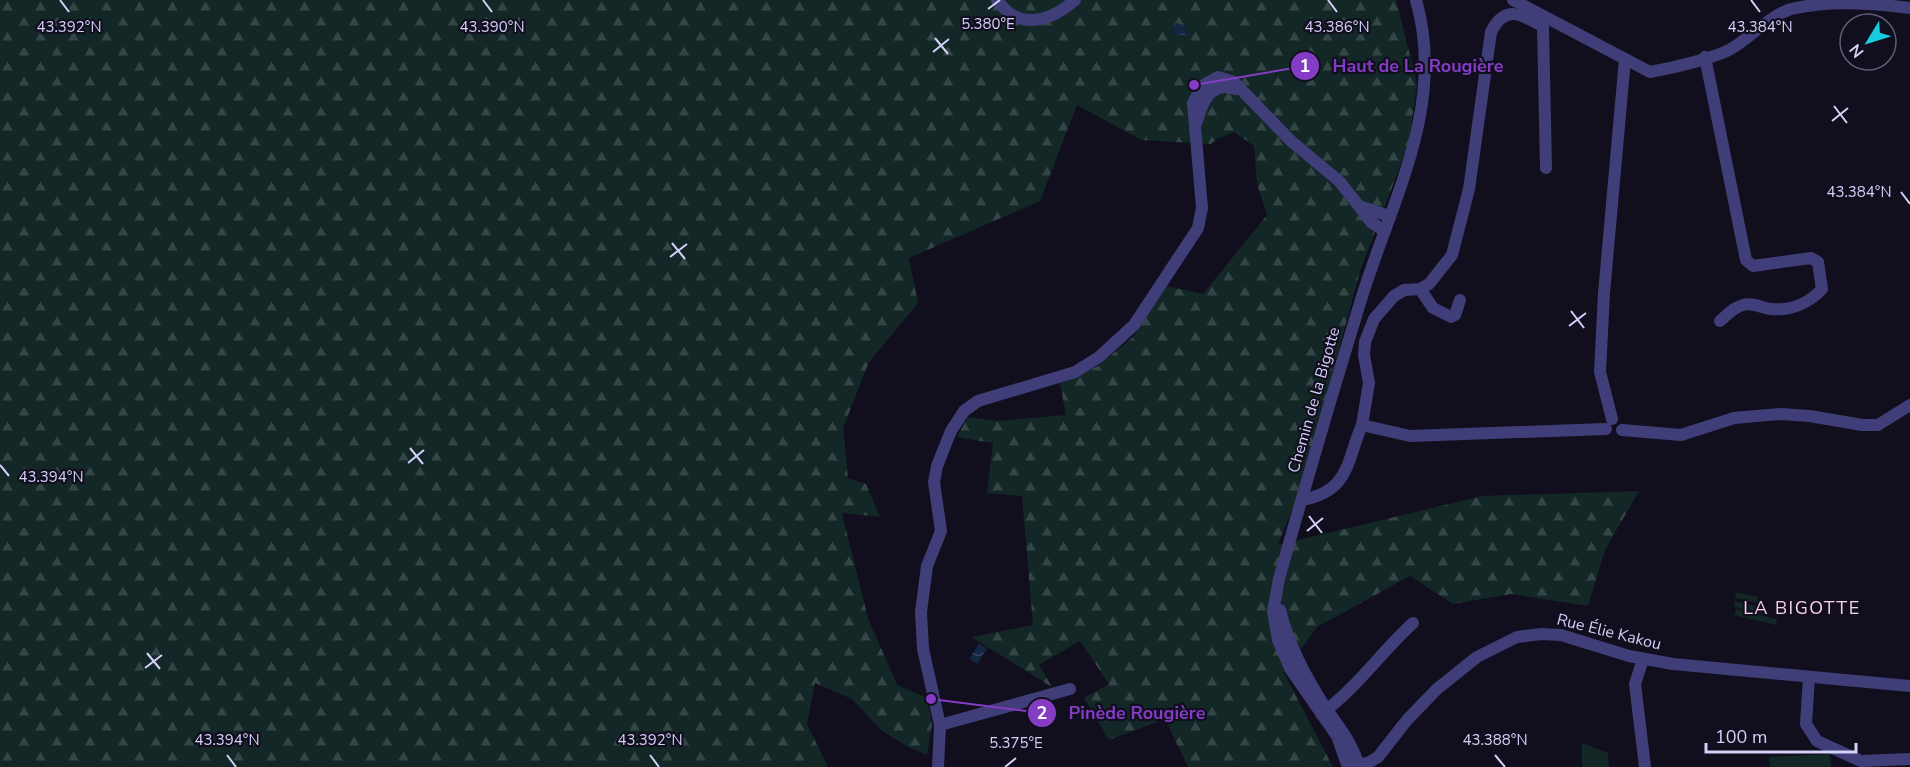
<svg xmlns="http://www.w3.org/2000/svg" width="1910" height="767" font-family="'Nunito Sans',sans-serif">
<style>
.forest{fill:url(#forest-firs)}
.garden{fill:#122726}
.water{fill:url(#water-waves)}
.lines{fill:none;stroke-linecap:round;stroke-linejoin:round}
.street{stroke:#403e78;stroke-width:12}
.ticks{fill:none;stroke:#d4d0fa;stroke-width:2}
.labels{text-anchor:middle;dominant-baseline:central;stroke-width:4.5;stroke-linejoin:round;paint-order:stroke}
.street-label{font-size:16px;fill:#d4d0fa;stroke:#110e1e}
.neighbourhood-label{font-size:18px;letter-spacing:1.5px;fill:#fad1ec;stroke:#110e1e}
.ticks-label{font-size:15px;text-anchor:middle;fill:#d4d0fa;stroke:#110e1e;stroke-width:4.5;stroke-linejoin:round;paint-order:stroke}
.leader{fill:none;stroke:#843cc5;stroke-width:2}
.callout-dot{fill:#843cc5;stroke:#110e1e;stroke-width:2}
.mark-label{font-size:18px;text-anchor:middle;font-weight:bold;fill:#fff}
.callout-label{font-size:18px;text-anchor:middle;font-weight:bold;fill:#843cc5;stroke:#110e1e;stroke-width:4.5;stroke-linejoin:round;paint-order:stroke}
</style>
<defs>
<pattern id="forest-firs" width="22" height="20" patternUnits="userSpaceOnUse" patternTransform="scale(1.5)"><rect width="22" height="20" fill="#122726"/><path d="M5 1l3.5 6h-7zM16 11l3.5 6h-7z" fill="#344546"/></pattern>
<pattern id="water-waves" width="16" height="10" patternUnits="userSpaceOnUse" patternTransform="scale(1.5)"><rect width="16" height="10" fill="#122642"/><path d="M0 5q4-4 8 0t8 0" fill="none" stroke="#34445e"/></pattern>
</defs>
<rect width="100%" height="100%" fill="#110e1e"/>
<path class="forest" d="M0,0H1396L1417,83L1409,143L1360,271L1304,480L1278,545L1482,496L1639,491L1605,550L1588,606L1511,594L1453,604L1410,576L1317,627L1284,673L1333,767H1188L1165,719L1109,740L1084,698L1109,684L1080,641L1039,665L1052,687L971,637L1033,625L1022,496L987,493L993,443L957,437L968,417L997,421L1066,415L1060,383L1098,366L1134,336L1166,286L1203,294L1267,215L1257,184L1254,146L1234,132L1217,139L1211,144L1141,140L1077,105L1040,201L909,258L918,303L869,362L843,428L848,478L866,484L880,517L842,513L868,618L897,685L927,698L932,725L927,755L908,747L881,730L852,699L815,683L807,724L828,767H0Z"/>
<g class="garden">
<path d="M1736,592L1758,597L1757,603L1735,598Z"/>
<path d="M1735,601L1764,608L1763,614L1734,607Z"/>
<path d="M1736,609L1777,619L1776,625L1734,615Z"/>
<path d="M1582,743L1608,753L1609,767H1582Z"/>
<path d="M1830,754L1831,767H1770L1769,757Z"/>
</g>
<g class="water">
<path d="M1176,23L1184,25L1188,35H1171Z"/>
<path d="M979,644L987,648L977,664L969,659Z"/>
</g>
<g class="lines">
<g class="street">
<path d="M997,0C1018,31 1050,22 1075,0"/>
<path d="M1513,0L1650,72C1672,68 1717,58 1734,47C1753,35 1770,16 1791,9C1829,0 1871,3 1910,8"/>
<path d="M1705,57L1746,260L1753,266L1811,258L1818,262L1822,289C1809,303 1791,311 1771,309C1762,308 1752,302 1743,305C1734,307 1727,315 1720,321"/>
<path d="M1197,121C1203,100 1211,81 1236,89"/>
<path d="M1383,230L1371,222L1359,206L1389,216"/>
<path d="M1420,289L1433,308L1451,317L1455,315L1460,300"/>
<path d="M1612,419L1600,372L1604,293L1625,59"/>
<path d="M1362,425L1369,383L1364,355L1365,342L1374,319L1394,296L1404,290L1420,289L1429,284L1452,255L1469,189L1491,32C1505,4 1522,14 1543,27L1546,168"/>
<path d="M1622,430L1681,435L1734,418L1780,414L1810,416L1862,425H1878L1910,405"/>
<path d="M1302,500C1350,491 1346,462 1362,425L1410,436L1606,429"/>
<path d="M1280,610C1289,646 1305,675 1325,707C1338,726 1353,743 1359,767"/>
<path d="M1643,659L1635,684L1645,767"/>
<path d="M1809,677L1806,724L1817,741L1861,761L1910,759"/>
<path d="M1321,714C1356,689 1381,652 1413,623"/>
<path d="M940,725L1070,689"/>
<path d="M1348,766L1368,763L1378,757L1407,720L1437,689L1477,657L1517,637L1541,634L1561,635L1629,656L1673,664L1910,686"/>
<path d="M938,767L940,725L923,649L921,612L927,566L941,531L934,482L937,466L951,431L964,411L978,401L1075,372L1099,357L1134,325L1198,228L1202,208L1193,103L1202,86L1218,77L1234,82L1291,141L1339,181L1359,206"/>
<path d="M1348,767L1337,736L1291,670L1278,640L1273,611L1279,579C1305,486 1332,394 1360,303C1390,203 1447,107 1416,0"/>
</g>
</g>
<path class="ticks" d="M60,0L69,12M483,0L492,12M1328,0L1337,12M1751,0L1760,12M988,9L1000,0M935,38L948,54M933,52L949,39M1834,106L1847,123M1832,121L1848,108M1901,192L1910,204M672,243L685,259M670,257L687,244M1571,311L1584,328M1569,326L1586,313M410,448L423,464M408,463L424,450M0,465L9,476M1309,516L1322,533M1307,531L1323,518M147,653L160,669M145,668L162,655M227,755L236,767M650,755L659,767M1495,755L1505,767M1005,767L1016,758"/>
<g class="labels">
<g class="street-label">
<text transform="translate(1314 400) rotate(-74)">Chemin de la Bigotte</text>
<text transform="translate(1609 632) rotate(14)">Rue Élie Kakou</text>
</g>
<g class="neighbourhood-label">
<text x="1802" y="608">LA BIGOTTE</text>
</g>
</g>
<g class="ticks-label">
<text x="988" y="29">5.380°E</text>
<text x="69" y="32">43.392°N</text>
<text x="492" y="32">43.390°N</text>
<text x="1337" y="32">43.386°N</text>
<text x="1760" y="32">43.384°N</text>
<text x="1859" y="197">43.384°N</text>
<text x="51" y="482">43.394°N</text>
<text x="227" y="745">43.394°N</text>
<text x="650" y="745">43.392°N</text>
<text x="1495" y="745">43.388°N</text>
<text x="1016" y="748">5.375°E</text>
</g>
<path class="leader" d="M1194 85L1305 66M931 699L1042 713"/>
<g class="callout-dot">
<circle cx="1194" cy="85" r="6"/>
<circle cx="931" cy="699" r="6"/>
<circle cx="1305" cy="66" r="15"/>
<circle cx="1042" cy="713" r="15"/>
</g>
<g class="mark-label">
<text x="1305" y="72">1</text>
<text x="1042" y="719">2</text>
</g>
<g class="callout-label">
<text x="1418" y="72">Haut de La Rougière</text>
<text x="1137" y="719">Pinède Rougière</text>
</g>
<g transform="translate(1868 42) rotate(232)"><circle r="28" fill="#110e1e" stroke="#5f5c76" stroke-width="1.5"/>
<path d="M0-4.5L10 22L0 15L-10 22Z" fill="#16ccdf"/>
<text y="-9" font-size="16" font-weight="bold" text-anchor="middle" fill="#d4d0fa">N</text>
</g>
<path d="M1706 743v9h150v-9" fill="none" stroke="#d4d0fa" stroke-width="3"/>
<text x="1715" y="743" font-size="18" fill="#d4d0fa" stroke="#110e1e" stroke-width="4.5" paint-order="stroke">100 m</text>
</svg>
